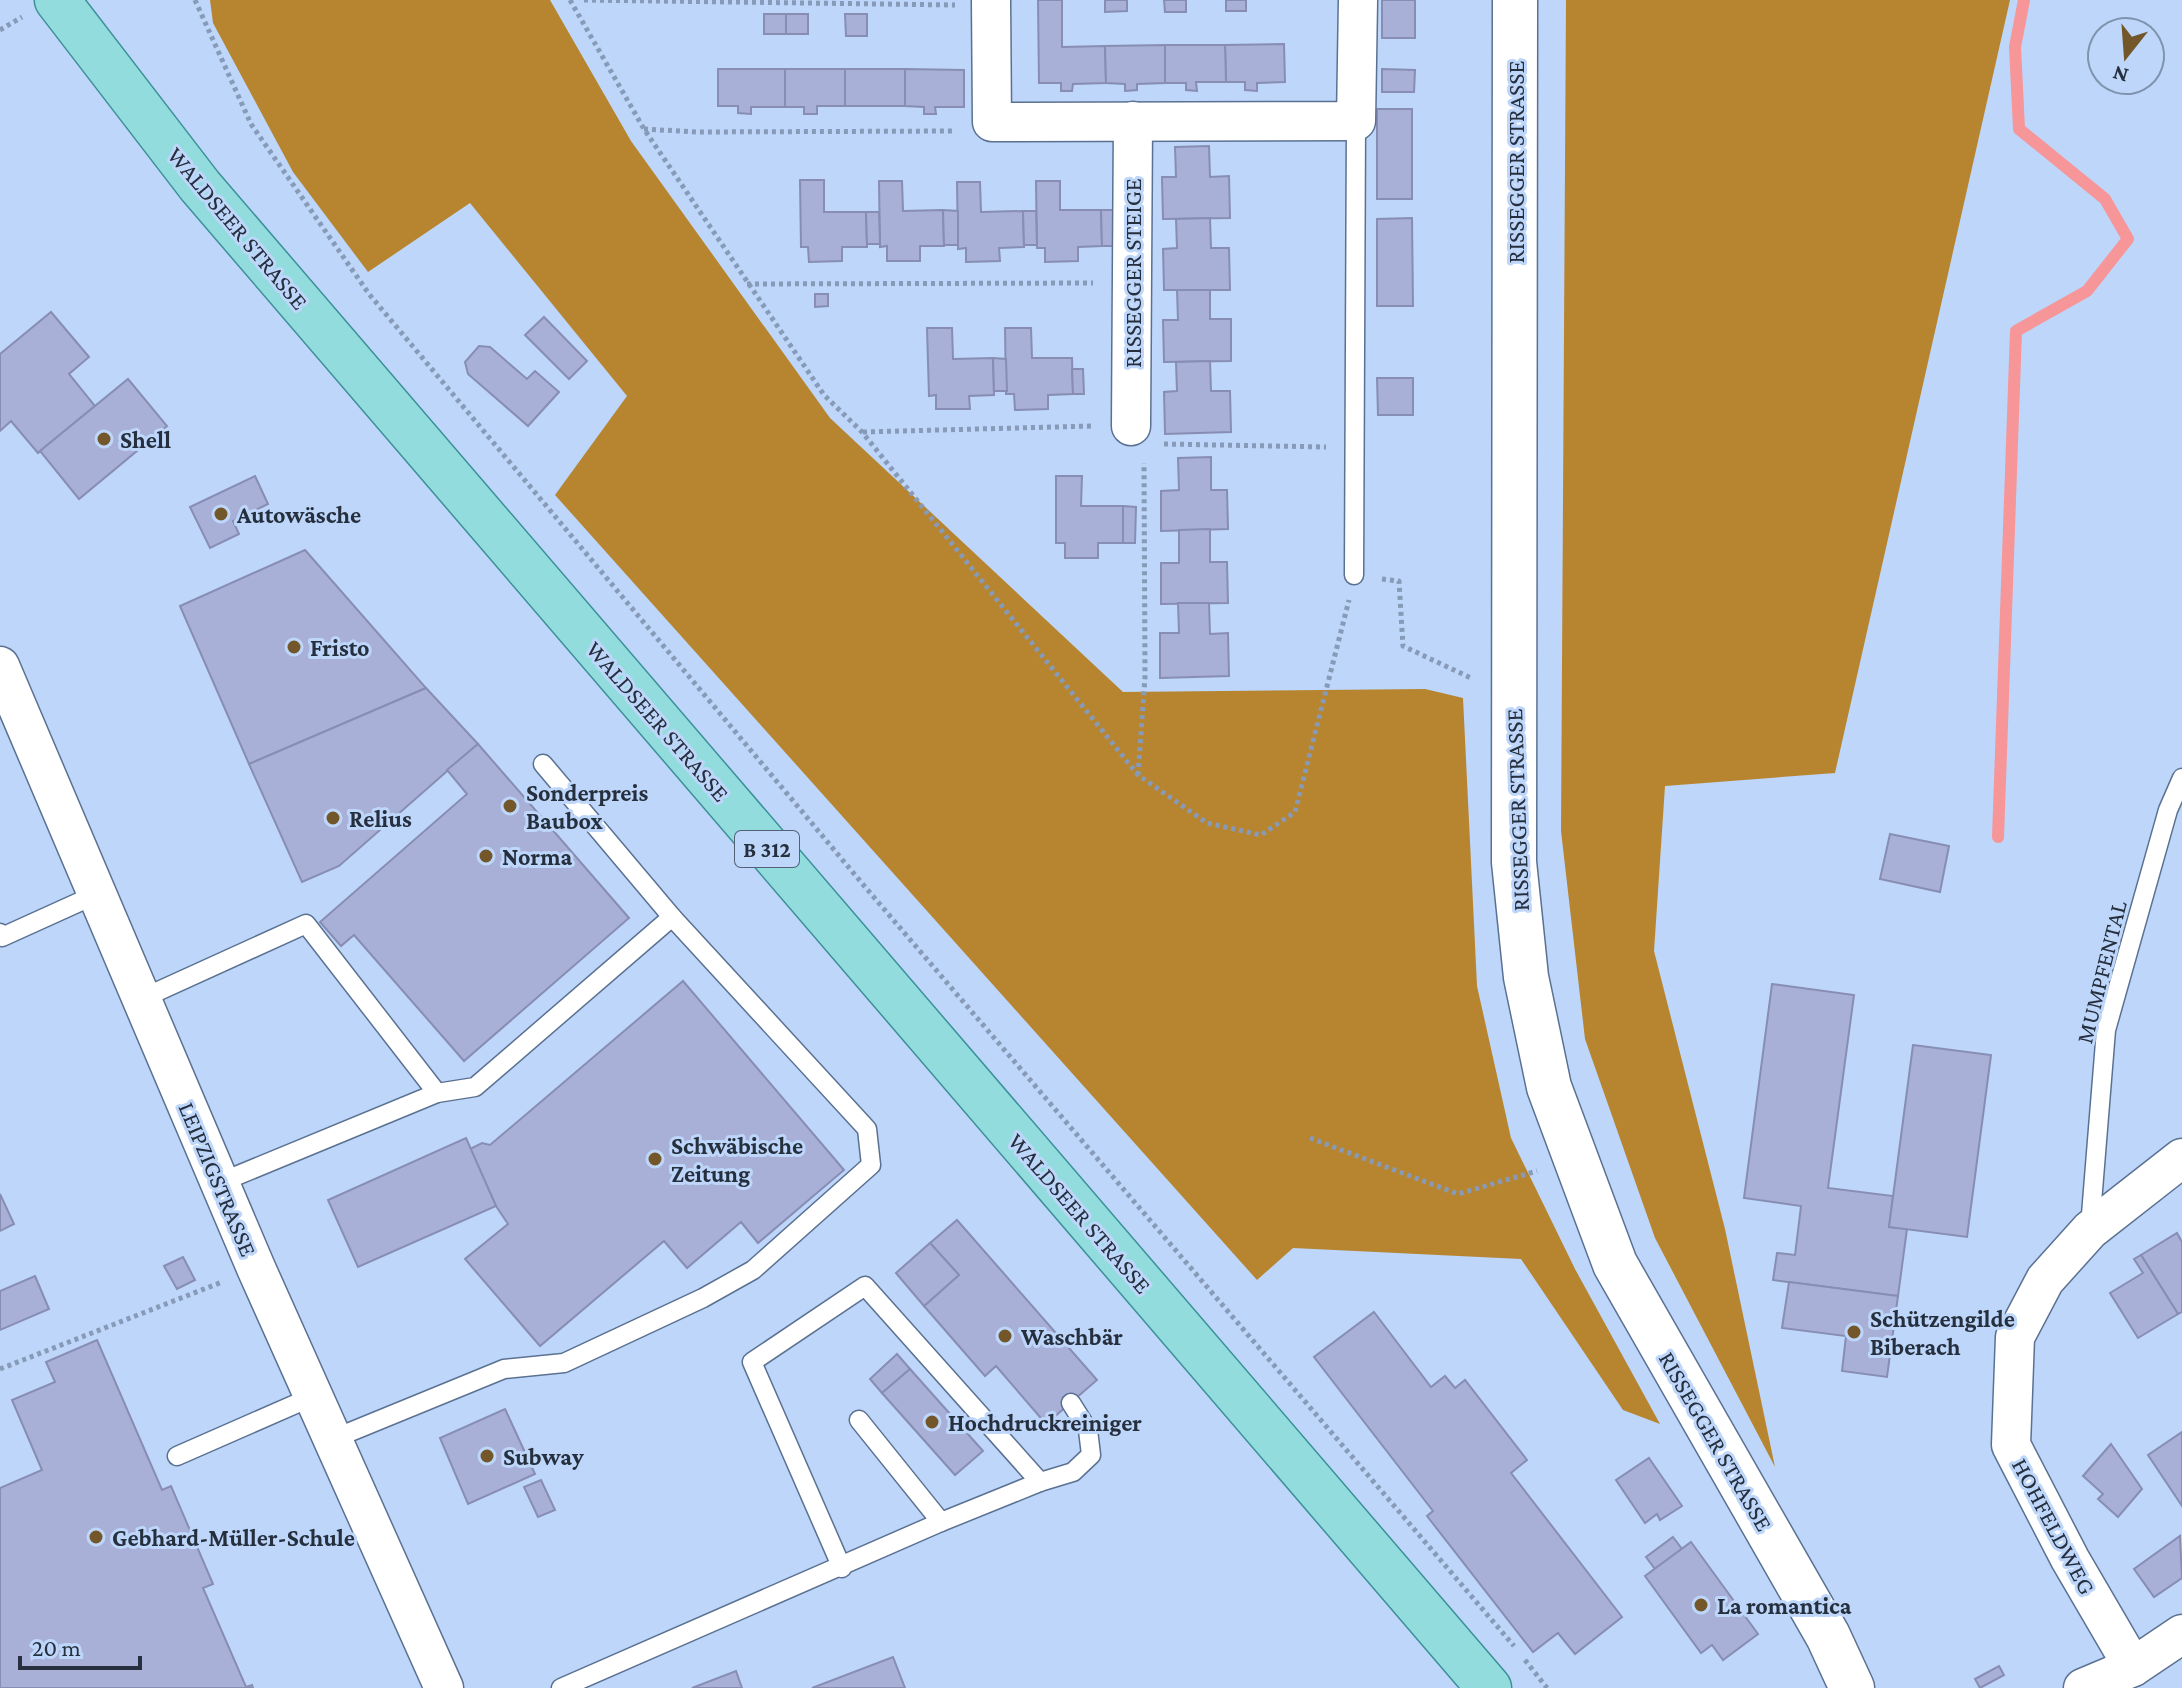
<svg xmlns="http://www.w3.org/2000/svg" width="2182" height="1688" font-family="'Crimson Pro',serif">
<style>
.forest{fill:#b78530}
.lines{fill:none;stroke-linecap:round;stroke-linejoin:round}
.stream{stroke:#f69699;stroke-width:12}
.building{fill:#a9b0d7;stroke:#878db3;stroke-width:2}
.service-casing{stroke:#5b7191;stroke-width:21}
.minor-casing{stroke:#5b7191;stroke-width:41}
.tertiary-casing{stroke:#5b7191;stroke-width:47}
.primary-casing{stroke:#3c9097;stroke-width:47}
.path{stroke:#879ab7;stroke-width:5;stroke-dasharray:4 4;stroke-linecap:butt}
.service{stroke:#fff;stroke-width:18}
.minor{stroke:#fff;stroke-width:38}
.tertiary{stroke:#fff;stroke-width:44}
.primary{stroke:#92dcdd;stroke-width:44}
.poi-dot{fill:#73572a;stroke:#bdd6fa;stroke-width:3}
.labels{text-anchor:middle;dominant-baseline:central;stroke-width:6;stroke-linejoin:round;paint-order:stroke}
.shield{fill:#bdd6fa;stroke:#536176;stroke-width:2}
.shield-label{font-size:22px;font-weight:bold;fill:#252f3d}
.street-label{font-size:24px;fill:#252f3d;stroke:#bdd6fa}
.poi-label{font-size:24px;font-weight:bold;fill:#252f3d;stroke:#bdd6fa;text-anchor:start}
</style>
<rect width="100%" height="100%" fill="#bdd6fa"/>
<g class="forest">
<path d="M210,0H550L631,141L830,418L1123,692L1425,689L1463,698L1477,986L1511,1138L1575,1269L1660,1424L1623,1410L1521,1259L1293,1248L1257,1280L555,495L627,396L470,203L368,272L293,172L213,23Z"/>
<path d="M1566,0H2010L1835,773L1665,786L1654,951L1725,1229L1775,1467L1655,1238L1585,1039L1561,831Z"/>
</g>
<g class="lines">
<path class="stream" d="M1998,837L2016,331L2087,291L2128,239L2105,199L2019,129L2015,47L2024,0"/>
</g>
<g class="building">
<path d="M1038,0H1062V47L1105,46L1106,83L1073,84L1072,91H1061V83H1039Z"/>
<path d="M1105,0H1127V11L1105,12Z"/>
<path d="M1164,0H1186V12H1165Z"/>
<rect x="1226" y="0" width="20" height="11"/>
<rect x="1382" y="0" width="33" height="38"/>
<rect x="764" y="14" width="22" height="20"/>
<rect x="786" y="14" width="22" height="20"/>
<path d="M845,14H867V36H846Z"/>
<path d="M1284,44L1285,82L1257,83V91L1245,90V82H1226L1225,45Z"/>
<path d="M1165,45H1225L1226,82H1196L1197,91L1186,90V83H1165Z"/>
<path d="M1165,45V83L1137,84V90L1125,91V84L1106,83L1105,46Z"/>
<path d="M718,69H785V107H751V114L738,113V106H718Z"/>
<path d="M785,69H845V106H817V114H804V107H785Z"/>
<rect x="845" y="69" width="60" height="37"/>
<path d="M905,69L964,70V107H935L936,114H924V107L905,106Z"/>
<path d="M1382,69L1415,70L1414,92H1382Z"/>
<rect x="1377" y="109" width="35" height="90"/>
<path d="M1209,146L1210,177L1229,176L1230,218L1163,219L1162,177H1176L1175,147Z"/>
<path d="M800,180H824V212H866L867,247H842V261L809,262L808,247H801Z"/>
<path d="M879,181H902L903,211L943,210L944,246H920V261H887V246L880,247Z"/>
<path d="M1036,181H1060V210H1101L1102,246L1078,247V261L1045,262V248H1037Z"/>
<path d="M957,182H980L981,212L1023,211L1024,247L999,248L1000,261L966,262V248L958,249Z"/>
<path d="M943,210L958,211V245H944Z"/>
<path d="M1101,210H1113L1114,246H1102Z"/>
<path d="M1023,211H1036L1037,245H1024Z"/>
<path d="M866,212H879L880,244H867Z"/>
<path d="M1210,218L1211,248H1229L1230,290H1164L1163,249L1177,248L1176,219Z"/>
<path d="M1412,218L1413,306H1377V219Z"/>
<path d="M1177,290H1210V319H1231V361L1164,362L1163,320H1178Z"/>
<path d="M815,294H828V306L815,307Z"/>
<path d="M51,312L89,357L69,374L95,406L38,453L11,421L0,431V354Z"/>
<path d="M544,317L587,361L569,379L525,335Z"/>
<path d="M927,328H952L953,359L993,358L994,395L969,396L970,409H936V395L929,396Z"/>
<path d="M1005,328H1031L1032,358H1072L1073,394L1048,395V409L1015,410L1014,394H1006Z"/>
<path d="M479,346L490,347L527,379L535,371L559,392L528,426L468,374L465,362Z"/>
<path d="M993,358L1006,359L1007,391H994Z"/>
<path d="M1210,361L1211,391H1230L1231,432L1165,434L1164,392L1177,391L1176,362Z"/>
<path d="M1072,369H1083L1084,394H1073Z"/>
<path d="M1377,378H1413V415H1378Z"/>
<path d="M128,379L167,426L79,499L40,451Z"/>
<path d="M1211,457V490H1227L1228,529L1161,531V491L1179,490L1178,458Z"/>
<path d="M255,476L268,504L233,521L239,534L210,548L190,507Z"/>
<path d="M1056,476H1082L1081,506H1123V543H1098V558H1065V543H1056Z"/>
<path d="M1123,506L1136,507L1135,543H1123Z"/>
<path d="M1210,529V562H1227L1228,603L1161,604V563H1179V530Z"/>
<path d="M305,550L426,688L249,764L180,606Z"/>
<path d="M1178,603H1209L1210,634L1228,633L1229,676L1160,678V633H1179Z"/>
<path d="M426,688L478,744L339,866L302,882L249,764Z"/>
<path d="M478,744L629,918L464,1061L354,935L341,946L320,922L467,794L447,770Z"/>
<path d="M1890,834L1949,846L1940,892L1880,879Z"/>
<path d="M683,981L844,1170L758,1243L741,1222L687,1268L664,1241L540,1346L465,1259L508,1224L496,1206L470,1149L482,1143L490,1145Z"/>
<path d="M1772,984L1854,995L1828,1188L1893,1196L1889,1227L1907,1229L1898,1296L1773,1280L1777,1253L1795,1255L1801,1206L1744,1198Z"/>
<path d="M1913,1045L1991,1055L1967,1237L1889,1227Z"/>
<path d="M466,1138L496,1206L358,1267L328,1200Z"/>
<path d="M0,1194L14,1224L0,1231Z"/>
<path d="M957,1220L1097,1380L1046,1424L996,1366L985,1376L924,1306L959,1275L930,1243Z"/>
<path d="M2177,1233L2182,1242V1312L2178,1314L2141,1255Z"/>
<path d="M930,1243L959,1275L924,1306L896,1273Z"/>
<path d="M2141,1255L2178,1314L2138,1338L2110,1293L2143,1273L2134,1259Z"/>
<path d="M183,1257L195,1280L177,1289L164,1266Z"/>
<path d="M35,1276L49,1309L0,1330V1291Z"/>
<path d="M1789,1282L1898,1296L1887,1377L1842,1371L1846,1336L1782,1328Z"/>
<path d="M1374,1312L1431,1387L1445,1376L1455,1388L1465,1380L1527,1460L1511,1473L1622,1617L1575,1654L1558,1633L1533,1652L1427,1516L1433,1511L1314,1357Z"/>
<path d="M97,1340L162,1490L171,1486L213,1584L203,1588L246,1687L252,1685L253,1688H0V1488L42,1470L12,1400L55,1382L46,1362Z"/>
<path d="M897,1354L910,1369L882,1393L870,1379Z"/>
<path d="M910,1369L983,1451L955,1475L882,1393Z"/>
<path d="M505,1409L535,1474L468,1504L440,1438Z"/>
<path d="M2182,1432V1506L2148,1455Z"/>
<path d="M2111,1444L2142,1489L2118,1517L2098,1499L2103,1494L2083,1476Z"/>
<path d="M1649,1458L1682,1506L1660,1520L1657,1514L1645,1523L1616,1480Z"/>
<path d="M541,1480L555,1510L538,1517L524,1487Z"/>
<path d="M2180,1536L2182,1578L2154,1597L2134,1569Z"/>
<path d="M1673,1537L1682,1549L1655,1569L1646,1557Z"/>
<path d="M1691,1542L1758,1634L1723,1660L1712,1645L1701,1653L1645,1576Z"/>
<path d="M893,1657L905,1688H812Z"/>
<path d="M1999,1666L2004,1675L1980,1688L1975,1679Z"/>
<path d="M736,1671L742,1688H692Z"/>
</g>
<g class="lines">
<g class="service-casing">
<g id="service">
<path d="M1354,575L1356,121"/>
<path d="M0,933L2,937L97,894"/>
<path d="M141,999L306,924L437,1093L219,1183"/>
<path d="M437,1093L475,1087L672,917"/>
<path d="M2090,1227L2106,1030L2168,810L2182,778"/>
<path d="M859,1420L941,1522"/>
<path d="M333,1439L504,1369L564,1363L703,1298L753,1270L871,1165L867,1129L672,917L543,764"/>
<path d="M177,1456L314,1396"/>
<path d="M842,1568L752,1362L865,1286L1040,1482"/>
<path d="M561,1688L941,1522L1040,1482L1073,1472L1091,1455L1088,1430L1071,1403"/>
</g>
</g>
<g class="minor-casing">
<g id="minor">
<path d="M991,0L992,122L1356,121L1358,0"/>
<path d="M1131,426L1133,121"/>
<path d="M0,666L256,1268L444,1688"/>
<path d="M2133,1667L2070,1559L2011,1445L2015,1337L2045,1280L2090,1230L2182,1158"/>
<path d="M2083,1688L2133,1667L2182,1634"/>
</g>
</g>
<g class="tertiary-casing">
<path id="tertiary" d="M1515,0L1514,862L1526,977L1549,1087L1615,1264L1828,1636L1852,1688"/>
</g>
<g class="primary-casing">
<path id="primary" d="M57,0L200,186L1489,1688"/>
</g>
<g class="path">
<path d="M195,0L251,124L369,294L866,888L1514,1646"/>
<path d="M570,0L644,129L824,395L862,432L1138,775L1207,823L1261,835L1295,812L1349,600"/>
<path d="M584,0L955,5"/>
<path d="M0,30L22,17"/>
<path d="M644,129L697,132L954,131"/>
<path d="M747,284L1093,283"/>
<path d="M863,432L1093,426"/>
<path d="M1164,444L1326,447"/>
<path d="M1382,579L1399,581L1403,646L1471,678"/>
<path d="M1138,775L1145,677L1144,463"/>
<path d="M1310,1138L1458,1194L1537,1171"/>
<path d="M0,1369L222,1282"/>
<path d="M1525,1660L1547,1688"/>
</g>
<use href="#service" class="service"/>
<use href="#minor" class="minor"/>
<use href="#tertiary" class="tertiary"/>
<use href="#primary" class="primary"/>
</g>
<g class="poi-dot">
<circle cx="104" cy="439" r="8"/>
<circle cx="221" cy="514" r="8"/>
<circle cx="294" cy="647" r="8"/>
<circle cx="510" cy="806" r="8"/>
<circle cx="333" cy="818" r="8"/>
<circle cx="486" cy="856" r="8"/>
<circle cx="655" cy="1159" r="8"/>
<circle cx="1854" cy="1332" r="8"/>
<circle cx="1005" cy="1336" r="8"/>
<circle cx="932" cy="1422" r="8"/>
<circle cx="487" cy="1456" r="8"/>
<circle cx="96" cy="1537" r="8"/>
<circle cx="1701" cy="1605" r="8"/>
</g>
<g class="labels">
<rect class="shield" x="735" y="831" width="64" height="36" rx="6"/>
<g class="shield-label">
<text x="767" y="849">B 312</text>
</g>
<g class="street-label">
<text transform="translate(1515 162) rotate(-90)">RISSEGGER STRASSE</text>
<text transform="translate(238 228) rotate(50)">WALDSEER STRASSE</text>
<text transform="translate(1132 273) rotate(-90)">RISSEGGER STEIGE</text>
<text transform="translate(658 721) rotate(49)">WALDSEER STRASSE</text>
<text transform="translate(1517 810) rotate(-92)">RISSEGGER STRASSE</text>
<text transform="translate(2101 972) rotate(-76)">MUMPFENTAL</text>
<text transform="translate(218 1179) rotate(67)">LEIPZIGSTRASSE</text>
<text transform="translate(1080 1213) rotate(49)">WALDSEER STRASSE</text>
<text transform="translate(1716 1441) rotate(60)">RISSEGGER STRASSE</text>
<text transform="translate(2054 1526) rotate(62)">HOHFELDWEG</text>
</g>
<g class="poi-label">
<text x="120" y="439">Shell</text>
<text x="237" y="514">Autowäsche</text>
<text x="310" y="647">Fristo</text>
<text x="526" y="792">Sonderpreis<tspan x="526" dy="28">Baubox</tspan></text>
<text x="349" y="818">Relius</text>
<text x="502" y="856">Norma</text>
<text x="671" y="1145">Schwäbische<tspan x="671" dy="28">Zeitung</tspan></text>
<text x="1870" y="1318">Schützengilde<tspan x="1870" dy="28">Biberach</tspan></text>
<text x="1021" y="1336">Waschbär</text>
<text x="948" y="1422">Hochdruckreiniger</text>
<text x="503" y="1456">Subway</text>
<text x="112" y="1537">Gebhard-Müller-Schule</text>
<text x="1717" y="1605">La romantica</text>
</g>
</g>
<g transform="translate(2126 56) rotate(197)"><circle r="38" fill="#bdd6fa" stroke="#8093ae" stroke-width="2"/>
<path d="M0-6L14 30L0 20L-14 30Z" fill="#73572a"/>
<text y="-12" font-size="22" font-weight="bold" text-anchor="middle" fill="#252f3d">N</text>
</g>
<path d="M20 1656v12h120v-12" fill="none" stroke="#252f3d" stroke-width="4"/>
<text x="32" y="1656" font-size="24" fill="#252f3d" stroke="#bdd6fa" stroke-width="6" paint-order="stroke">20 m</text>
</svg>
